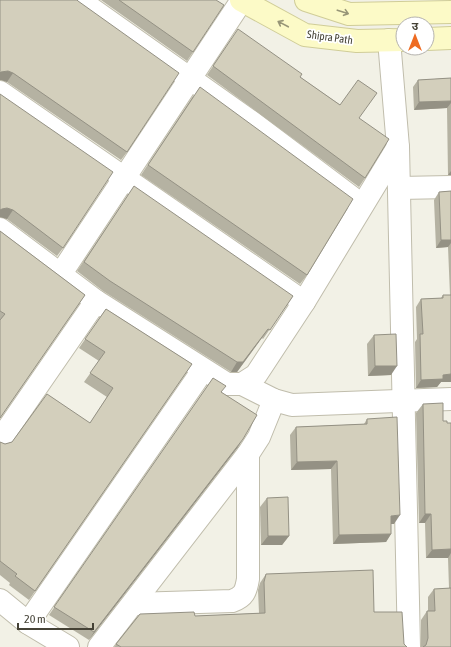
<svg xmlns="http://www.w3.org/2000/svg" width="451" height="647" font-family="'Asap Condensed','Noto Sans Devanagari',sans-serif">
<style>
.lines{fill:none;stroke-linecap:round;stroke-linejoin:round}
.street-casing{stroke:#c0bdac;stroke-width:24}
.secondary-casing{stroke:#d0cd98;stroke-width:24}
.street{stroke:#fff;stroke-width:22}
.secondary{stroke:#fcfac7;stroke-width:22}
.wall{fill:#b5b2a2}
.shaded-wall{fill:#949184}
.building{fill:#d3cfbc;stroke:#949184}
.oneway{stroke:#979577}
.labels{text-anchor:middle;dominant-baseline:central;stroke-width:3.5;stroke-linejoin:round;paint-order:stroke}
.street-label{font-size:11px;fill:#454236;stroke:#fff}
</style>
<rect width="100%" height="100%" fill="#f2f1e6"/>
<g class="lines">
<g class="street-casing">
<g id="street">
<path d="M79,0L253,123L362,205"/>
<path d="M389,40L398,147L409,647"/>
<path d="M0,92L304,302"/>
<path d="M399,188L451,187"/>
<path d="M0,229L96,301L227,384H242L256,375L304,302L398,147"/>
<path d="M60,275L242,0"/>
<path d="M242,384L274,400L292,405L451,399"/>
<path d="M0,440L96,301"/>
<path d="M0,600L28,623L68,647"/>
<path d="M133,604L232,601C244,597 246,591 248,579V454"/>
<path d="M28,623L203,370"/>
<path d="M99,647L248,454L259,437L274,400"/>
</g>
</g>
<g class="secondary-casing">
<g id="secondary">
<path d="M241,0L305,35L357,41L403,40"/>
<path d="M306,0L349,14L451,12"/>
<path d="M427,39L451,38"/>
</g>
</g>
<use href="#street" class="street"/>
<use href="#secondary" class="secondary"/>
</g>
<g class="wall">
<path d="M0,0L127,152L121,160L7,82L1,80H0Z"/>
<path d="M101,0H216L193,52L187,61Z"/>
<path d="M232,38L300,77L359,118L365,178L359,187L207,75Z"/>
<path d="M451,78V175H448L447,108L414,110L413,87L418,80Z"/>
<path d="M0,94L63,248L57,256L7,219L0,217Z"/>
<path d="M193,96L307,275L300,284L141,175Z"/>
<path d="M451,191V382H441L437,387L416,388L415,342L417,339L416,307L421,299L441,298L443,295H450L448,247L436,248L434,200L439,192Z"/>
<path d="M128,195L293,296L263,339L262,338L237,372H231L103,291L77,271Z"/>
<path d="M0,231L85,295L0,418Z"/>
<path d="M106,309L192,364L29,600L9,585L10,583L0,575V442L5,444L12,442L90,423L107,397L84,382L99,361L79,348Z"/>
<path d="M374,335L391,375L368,376L367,344Z"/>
<path d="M213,378L222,392L238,447L89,640L49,615Z"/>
<path d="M423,404L443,421L447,423H451V647H421V620L427,611H428V597L434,589L449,588L448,558H426L425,523H419L416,413Z"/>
<path d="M367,419L394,524H391V534L386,542L333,544L331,469L291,470L290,435L296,427L364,424Z"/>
<path d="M267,498L289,536L282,545H261L260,507Z"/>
<path d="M266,574L374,612L407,647H114L140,614L195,616L259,613L258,590L260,583Z"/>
</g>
<g class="shaded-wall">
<path d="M8,71L13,73L7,82L1,80H0V73L1,72Z"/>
<path d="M451,101V103L447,108L414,110L419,102Z"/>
<path d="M451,171V175H448Z"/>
<path d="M7,208L13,210L7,219L0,217V210L2,209Z"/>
<path d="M441,240H451V243L448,247L436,248Z"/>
<path d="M268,329L237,372H231L237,362Z"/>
<path d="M375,366H397L391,375L368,376Z"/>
<path d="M451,374V382H441L437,387L416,388L421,380L443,375Z"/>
<path d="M243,439L238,447L89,640L94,632Z"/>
<path d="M337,461L331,469L291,470L297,462Z"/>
<path d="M425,514H431L425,523H419Z"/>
<path d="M400,515L394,524H385L391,516Z"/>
<path d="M391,534L386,542L333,544L339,535Z"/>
<path d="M268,536H289L282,545H261Z"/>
<path d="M451,549V553L448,558H426L432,550Z"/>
</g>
<g class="building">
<path d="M0,0H77L78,1L179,73L127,152L13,73L8,71L1,72L0,73Z"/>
<path d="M119,0H216L224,5L193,52Z"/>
<path d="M238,29L302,74L300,77L340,105L358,80L377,93L359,118L389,139L365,178L213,66Z"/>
<path d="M451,78V101L419,102L418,80Z"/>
<path d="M200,87L353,199L307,275L148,165Z"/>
<path d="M0,94L113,172L63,248L13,210L7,208L2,209L0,210Z"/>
<path d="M134,186L293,296L270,330L268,329L243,362H237L110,281L84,262Z"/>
<path d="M451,191V240H441L439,192Z"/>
<path d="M0,231L85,295L0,418V320L5,314L0,311Z"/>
<path d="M443,295H451V374L443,375V379L421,380L420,334H423L421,299L443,298Z"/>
<path d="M106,309L192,364L35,591L15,576L17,574L0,561V442L5,444L12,442L47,394L90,423L113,388L90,373L105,352L85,339Z"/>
<path d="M396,334L397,366H375L374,335Z"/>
<path d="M213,378L226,386L221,392L257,415L243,439L94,632L54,607Z"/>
<path d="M443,403V421H447V423H451V549L432,550L431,514H425L423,404Z"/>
<path d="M397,417L400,515L391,516V534L339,535L337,461L297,462L296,427L367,424V419Z"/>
<path d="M288,497L289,536H268L267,498Z"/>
<path d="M373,570L374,612H402L404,644L407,647H121L116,644L140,614L194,612L195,616L265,613L264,582L266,574Z"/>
<path d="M451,588V647H423L426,645L428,638L427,611H435L434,589Z"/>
</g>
<defs><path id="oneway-shaft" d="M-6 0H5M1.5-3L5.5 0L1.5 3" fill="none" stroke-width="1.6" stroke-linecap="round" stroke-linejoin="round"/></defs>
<g class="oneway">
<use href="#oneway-shaft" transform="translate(343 12) rotate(18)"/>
<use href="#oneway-shaft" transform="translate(283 24) rotate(-152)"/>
</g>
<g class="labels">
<g class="street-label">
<text transform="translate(330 37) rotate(8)">Shipra Path</text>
</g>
</g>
<g transform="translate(415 36)"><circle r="19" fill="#ffffff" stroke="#b5b3af"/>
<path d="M0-3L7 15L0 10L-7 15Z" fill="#ee6b21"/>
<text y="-6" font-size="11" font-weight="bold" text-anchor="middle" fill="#454236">उ</text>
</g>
<path d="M18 623v6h75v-6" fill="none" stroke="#454236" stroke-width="2"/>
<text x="24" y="623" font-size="12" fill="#454236" stroke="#ffffff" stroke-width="3" paint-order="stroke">20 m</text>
</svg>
